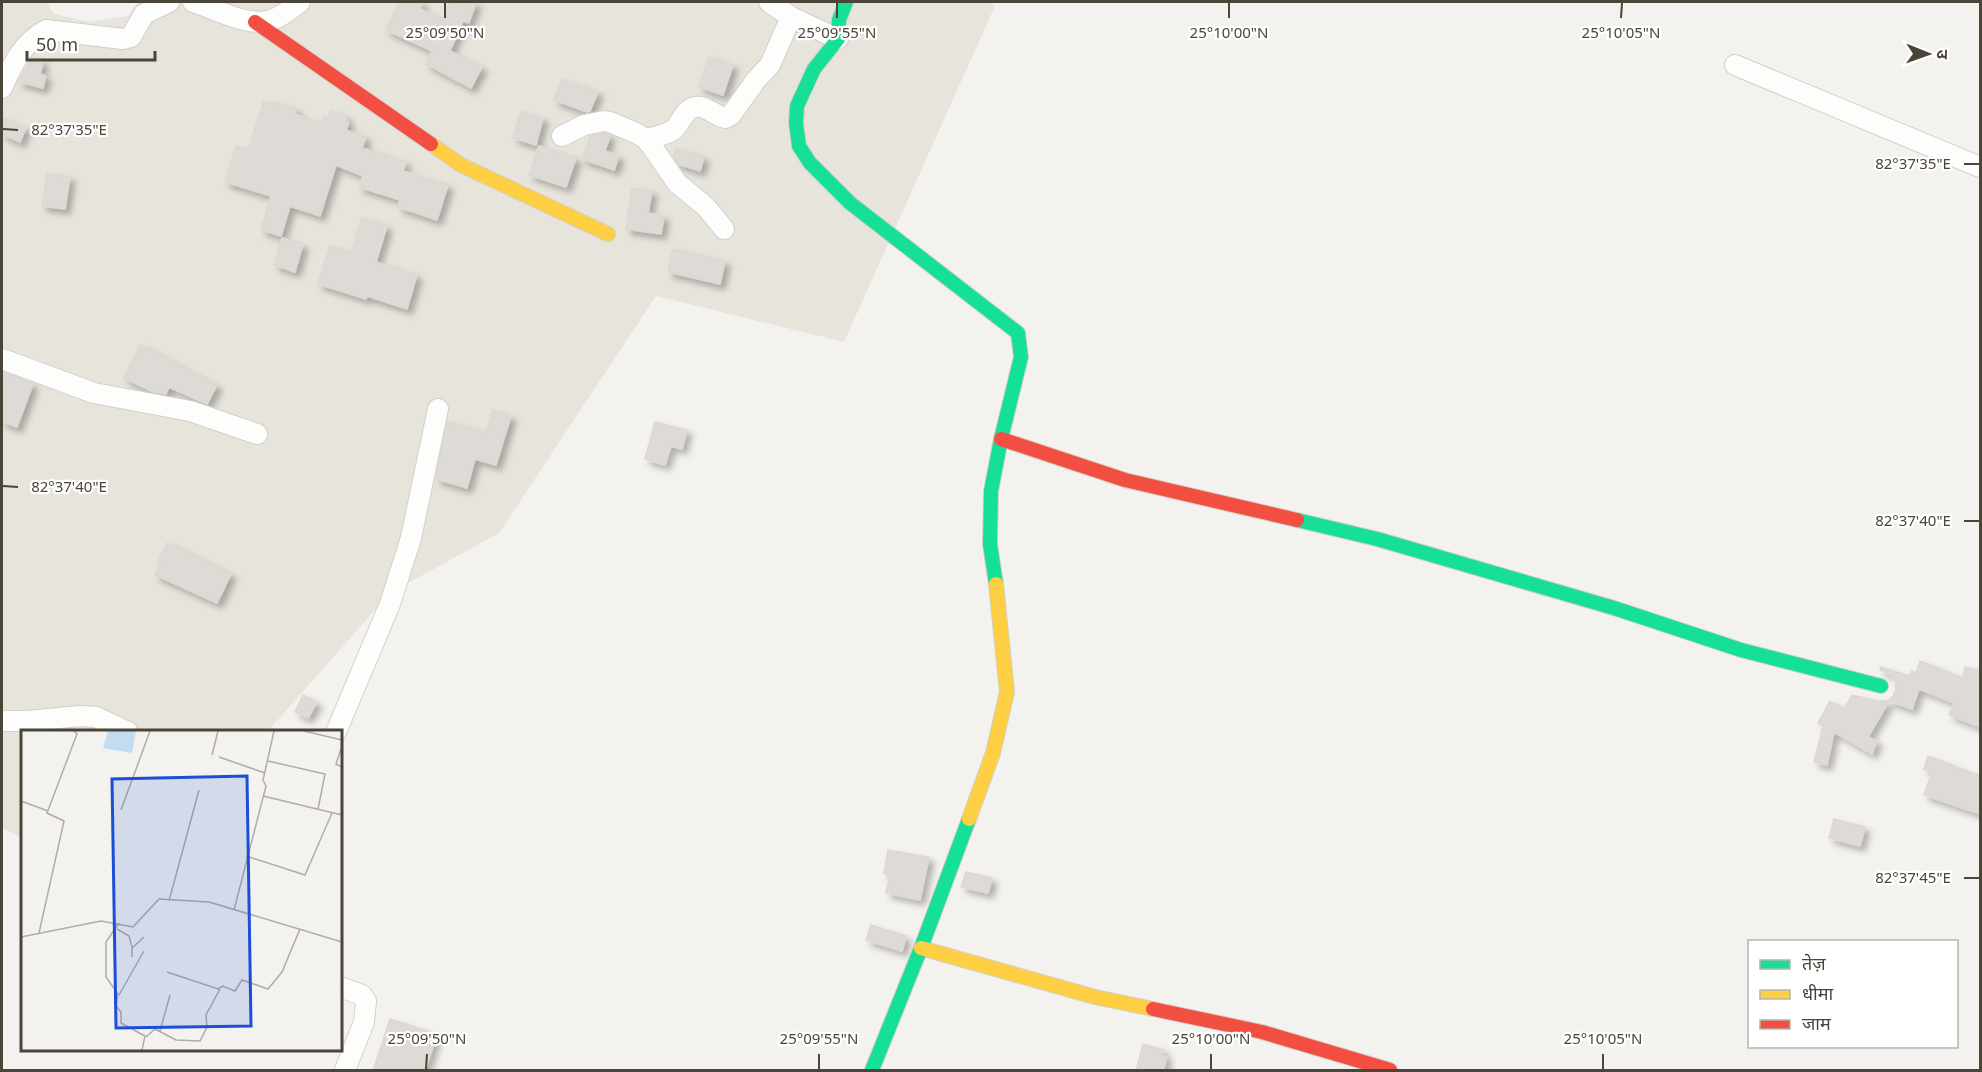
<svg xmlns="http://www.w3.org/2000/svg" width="1982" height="1072" font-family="'Noto Sans','Noto Sans Devanagari',sans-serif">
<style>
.residential{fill:#e7e4dc}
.building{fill:#dedbd6;stroke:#dcd9d4;stroke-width:1.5;filter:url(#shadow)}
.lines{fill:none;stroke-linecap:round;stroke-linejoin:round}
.street-casing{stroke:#d2d0cb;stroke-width:22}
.fast-casing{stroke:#d3cfc5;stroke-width:16}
.slow-casing{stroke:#d3cfc5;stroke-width:16}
.jam-casing{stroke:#d3cfc5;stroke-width:16}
.street{stroke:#fdfdfc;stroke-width:20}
.fast{stroke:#16e098;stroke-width:14}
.slow{stroke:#ffcf43;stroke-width:14}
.jam{stroke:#f24e42;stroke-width:14}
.ticks{fill:none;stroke:#4b4439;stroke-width:2}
.inset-road{fill:none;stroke:#b0aca6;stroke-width:1.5}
.view{fill:#1d4ed8;fill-opacity:0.15;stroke:#1d4ed8;stroke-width:3}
.inset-edge{fill:none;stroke:#4b4439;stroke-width:3}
.ticks-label{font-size:15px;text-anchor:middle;fill:#4b4439;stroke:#fff;stroke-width:4.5;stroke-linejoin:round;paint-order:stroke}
</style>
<defs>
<filter id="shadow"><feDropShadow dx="5" dy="5" stdDeviation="3" flood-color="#0004"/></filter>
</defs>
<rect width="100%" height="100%" fill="#f4f2ee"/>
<path class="residential" d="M2,2H47L54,14L90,22L128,16L138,2H988L995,6L844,342L656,296L499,533L390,593L268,731L22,732V838L2,828Z"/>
<g class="building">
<path d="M399,2H423L420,9L444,20L449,2H476L469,23L463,21L450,51L482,67L471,88L426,64L432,51L386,30Z"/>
<path d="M709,57L733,65L723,95L699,87Z"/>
<path d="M32,58L42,60V63L43,64L40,74L46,76L43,88L18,82Z"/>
<path d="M562,79L598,92L590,111L587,112L554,100Z"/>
<path d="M264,101L297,109L295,114L322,124L324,117L328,118L331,111L347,117L345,121L349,122L346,130L366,137L362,148L406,162L403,171L448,185L437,220L398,207L400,200L359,187L363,176L336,165L320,216L290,206L281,236L261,230L271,196L225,182L236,146L248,150Z"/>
<path d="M521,111L543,118L536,145L513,138Z"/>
<path d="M2,118L26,128L20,142L2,134Z"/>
<path d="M604,133L610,135L605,151L619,156L614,170L582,159L590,136Z"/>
<path d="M539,146L576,158L566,187L529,175Z"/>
<path d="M676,148L704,157L700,171L678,164L673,157Z"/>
<path d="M47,174L70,177L65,209L42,206Z"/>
<path d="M632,188L652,191L648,213L664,216L661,234L626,229Z"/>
<path d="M362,218L387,226L376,262L417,275L407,309L367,296L366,299L318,284L330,245L351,252Z"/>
<path d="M282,238L303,244L295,272L274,265Z"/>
<path d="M673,249L725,261L720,284L668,272Z"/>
<path d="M140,345L217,385L207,404L169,387L166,394L153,392L124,378Z"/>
<path d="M2,372L33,384L17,427L2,422Z"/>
<path d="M493,410L511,416L496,465L475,459L467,488L436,479L447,422L486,433Z"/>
<path d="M655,422L687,430L682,449L671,446L665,465L645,459Z"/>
<path d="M167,543L231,574L217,603L155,575L161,563L158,562Z"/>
<path d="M1920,661L1963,678L1965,667L1980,670V727L1949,715L1954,703L1919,689L1912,709L1889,701L1868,737L1877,741L1872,754L1834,732L1827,765L1814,762L1823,726L1818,723L1830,701L1844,709L1852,695L1877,701H1886L1893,697L1896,689V682L1892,674L1880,670L1881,667L1909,676L1912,671L1916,673Z"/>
<path d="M303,695L317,702L308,718L295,712Z"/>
<path d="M1928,756L1980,776V814L1924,795L1932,772L1924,769Z"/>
<path d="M1834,819L1865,827L1860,846L1829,838Z"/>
<path d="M888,850L929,857L920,900L886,893L890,875L884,873Z"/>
<path d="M966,872L992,878L988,893L961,887Z"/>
<path d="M871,925L906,936L902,951L866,940Z"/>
<path d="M390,1019L437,1034L425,1071H373Z"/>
<path d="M1143,1044L1164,1050L1162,1056L1167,1057L1163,1071H1136Z"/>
</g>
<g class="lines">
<g class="street-casing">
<g id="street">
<path d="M193,2C213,8 246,26 267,21C279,19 291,9 300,2"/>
<path d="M769,2L791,17L838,39"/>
<path d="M1735,65L1980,167"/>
<path d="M2,88C12,65 23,42 46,30L123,39L131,37L144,14L169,2"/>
<path d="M562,136L584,125L604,121L610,122L636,133L646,139L653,148L677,183L706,207L724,229"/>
<path d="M646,139C654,137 666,135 673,130C683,122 684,105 701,107C710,109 717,117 726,118L731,115L756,80L770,65L791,17"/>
<path d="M2,359L94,393L190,411L257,434"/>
<path d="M2,721H27L80,716L96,717L128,732"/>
<path d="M336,732L390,604L411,538L438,409"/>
<path d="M340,987L362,995L366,1001L364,1022L345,1070"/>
</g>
</g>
<g class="fast-casing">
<g id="fast">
<path d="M846,2L839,20L838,39L814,69L797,106L796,123L799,146L810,163L850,203L1018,333L1021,357L1001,439L991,491L990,544L996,584"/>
<path d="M1297,520L1377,539L1614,608L1741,650L1881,686"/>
<path d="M872,1070L921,948L969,819"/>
</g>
</g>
<g class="slow-casing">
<g id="slow">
<path d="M431,144L461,165L608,234"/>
<path d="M969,819L993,753L1007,692L996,584"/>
<path d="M921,948L1095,997L1153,1009"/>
</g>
</g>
<g class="jam-casing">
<g id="jam">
<path d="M255,22L431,144"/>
<path d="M1001,439L1125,480L1297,520"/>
<path d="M1153,1009L1262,1032L1390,1070"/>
</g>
</g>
<use href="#street" class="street"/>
<use href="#fast" class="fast"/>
<use href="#slow" class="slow"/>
<use href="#jam" class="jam"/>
</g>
<path class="ticks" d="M445,18V3M837,18V3M1229,18V3M1621,18L1622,3M3,129L18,130M1964,164H1979M3,486L18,487M1964,521H1979M1964,878H1979M426,1069L427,1054M819,1069V1054M1211,1069V1054M1603,1069V1054"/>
<g transform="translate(21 730)">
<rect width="321" height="321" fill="#f4f2ee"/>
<path d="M87,1H115L111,23L82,18Z" fill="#c0ddf1"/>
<path class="inset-road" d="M283,1L321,10M321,16L315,34L321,37M191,25L197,1M198,27L244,43M247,31L304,44L297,79M242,66L321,85M0,71L27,81M100,80L129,1M225,126L284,145L311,83M148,171L178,60M213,180L245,56L242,50L253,1M98,193L85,212V247L97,264L95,276L100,282V293L124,306L121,320M96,199L108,206L111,217M18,203L43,91L26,83L56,4L53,1M0,207L80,191L112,197L138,169L188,172L321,212M111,227V218L123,207M146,242L197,259L202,256L214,261L221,250L247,259L261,242L279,199M98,265L123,221M139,301L149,265M125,307L134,299L155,310L179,311L186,297L185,285L199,259"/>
<path class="view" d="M226,46L230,296L95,298L91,49Z"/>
<rect width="321" height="321" class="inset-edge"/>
</g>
<g class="ticks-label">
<text x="445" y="38">25°09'50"N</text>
<text x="837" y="38">25°09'55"N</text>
<text x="1229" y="38">25°10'00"N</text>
<text x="1621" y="38">25°10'05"N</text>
<text x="69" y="135">82°37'35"E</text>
<text x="1913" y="169">82°37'35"E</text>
<text x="69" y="492">82°37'40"E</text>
<text x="1913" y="526">82°37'40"E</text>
<text x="1913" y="883">82°37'45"E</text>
<text x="427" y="1044">25°09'50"N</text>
<text x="819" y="1044">25°09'55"N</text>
<text x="1211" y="1044">25°10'00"N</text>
<text x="1603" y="1044">25°10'05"N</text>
</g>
<rect width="1982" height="1072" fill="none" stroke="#4b4439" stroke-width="6"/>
<rect x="1748" y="940" width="210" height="108" fill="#ffffff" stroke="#b7b4b0" stroke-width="1.5"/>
<rect x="1760" y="960" width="30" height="9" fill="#16e098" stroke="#b7b4b0" stroke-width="1.5"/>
<text x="1802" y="970" font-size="18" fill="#4b4439">तेज़</text>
<rect x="1760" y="990" width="30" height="9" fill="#ffcf43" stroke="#b7b4b0" stroke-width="1.5"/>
<text x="1802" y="1000" font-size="18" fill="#4b4439">धीमा</text>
<rect x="1760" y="1020" width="30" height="9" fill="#f24e42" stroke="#b7b4b0" stroke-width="1.5"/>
<text x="1802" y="1030" font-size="18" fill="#4b4439">जाम</text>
<g transform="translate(1928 54) rotate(91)" stroke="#ffffff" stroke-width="4.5" paint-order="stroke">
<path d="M0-4.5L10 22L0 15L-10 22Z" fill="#4b4439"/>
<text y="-9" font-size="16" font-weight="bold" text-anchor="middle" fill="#4b4439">उ</text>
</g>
<path d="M27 51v9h128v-9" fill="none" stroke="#4b4439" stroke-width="3"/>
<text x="36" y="51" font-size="18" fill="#4b4439" stroke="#ffffff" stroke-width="4.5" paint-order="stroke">50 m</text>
</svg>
